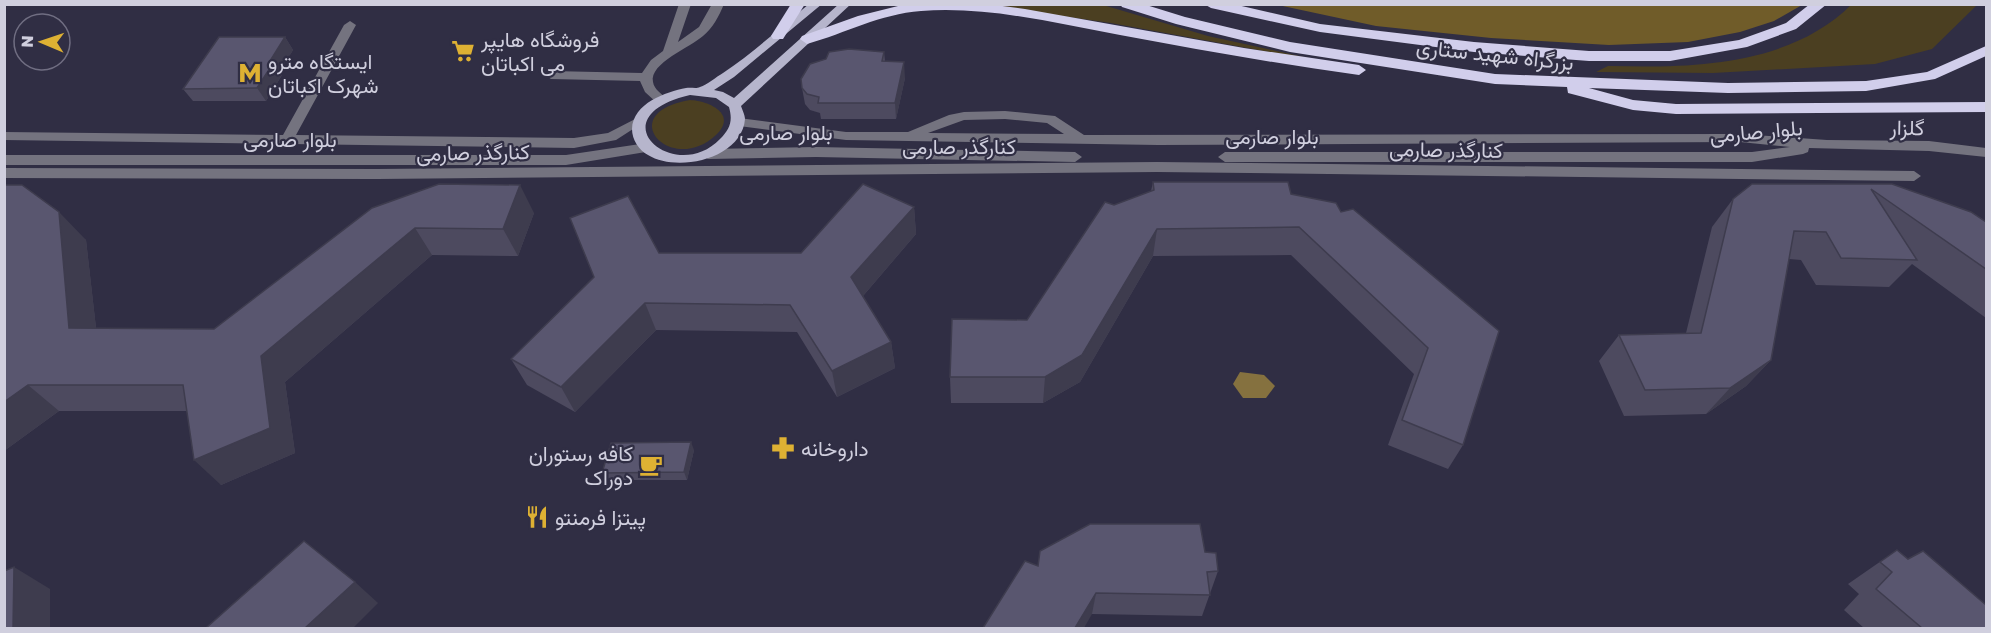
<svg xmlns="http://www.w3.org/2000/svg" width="1991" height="633" font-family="'Golos Text',Vazirmatn,sans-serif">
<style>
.green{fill:#4b3f21}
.forest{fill:#705c29}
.water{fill:#85713f}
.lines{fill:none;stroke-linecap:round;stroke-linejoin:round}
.minor{fill:#74737f;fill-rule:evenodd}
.major{fill:#b6b5cc;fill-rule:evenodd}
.highway{fill:#d1ceeb;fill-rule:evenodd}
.wall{fill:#4d4a5f}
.shaded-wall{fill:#3e3c4e}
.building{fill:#59566f;stroke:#3e3c4e;stroke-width:1.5}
.labels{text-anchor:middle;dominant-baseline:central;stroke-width:4.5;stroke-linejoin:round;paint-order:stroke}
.poi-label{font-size:21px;fill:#d0cfde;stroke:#302e44;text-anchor:start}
.street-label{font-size:21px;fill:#d0cfde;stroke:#302e44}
</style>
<rect width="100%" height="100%" fill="#302e44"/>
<g class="green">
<path d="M1852,4L1977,5L1932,49L1875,64L1713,73L1596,72L1608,66C1690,68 1789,67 1852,4Z"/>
<path d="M985,5H1103L1208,36L1340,65L1111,23Z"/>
<path d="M690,100C709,101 738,114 716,135C671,177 612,113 690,100Z"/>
</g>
<path class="forest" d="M1278,5H1802L1774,21L1740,32L1688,42L1609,45L1491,38L1376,26Z"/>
<path class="water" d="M1240,372L1264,375L1275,386L1266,398H1243L1233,384Z"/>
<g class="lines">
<g class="minor">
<path d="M679,4H691L678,42L699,27L712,4H724C719,16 713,28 703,36C691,47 649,63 653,82C654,90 663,94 667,100L665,103H657L645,92L640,81L551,79L545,75L551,71L642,73L651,60L663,51Z"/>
<path d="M350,21L356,25L296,135L574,138L608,133L641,116L647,120L616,140L574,148L4,140V132L283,135L344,25Z"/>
<path d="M1005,111L1055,116L1084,135L1740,134L1827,140L1929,141L1986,148V157L1929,151L1809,148L1808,152L1803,154L1752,162H1225L1218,157L1225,152H1752L1790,147L1740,142L1158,145L846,140L739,126L733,122L739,118L846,132H908L949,115L964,112ZM1005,119L1047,123L1064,134L928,133L964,120Z"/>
<path d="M647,143L652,145L654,148L652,151L566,165H4V155H566Z"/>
<path d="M816,147L1075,152L1082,157L1075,162L816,157L708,159L701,154L708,149Z"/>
<path d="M1157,162L1914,171L1921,176L1914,181L1157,172L377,179L4,178V168L377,169Z"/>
</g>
<path class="major" d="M809,4H822L734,77L714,90L723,92L734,98L839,4H851L741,106C742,109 745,115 745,119C742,159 677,173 648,155C639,150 632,140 632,129C633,103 666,92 686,88C691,87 696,89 700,87C707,85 716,77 723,73C753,53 781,27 809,4ZM690,95L716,98L729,107C733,121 730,129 720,139C675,186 595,117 690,95Z"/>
<g class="highway">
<path d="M791,4H805L783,39H773L771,36Z"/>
<path d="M906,4H987L1025,9L1244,48L1359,65L1366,70L1359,75C1279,64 1200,50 1120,35C1055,23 988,6 921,11C880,14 846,33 807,44L800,39L802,36L858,16Z"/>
<path d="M1120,4H1143L1185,17L1290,42L1495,74L1728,83L1866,81L1927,72L1986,46V56L1935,79L1866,91L1728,93L1589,88L1633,100L1676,104L1986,102V112L1676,114L1633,110L1568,93L1567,87L1495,84L1290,52L1176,24L1122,7Z"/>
<path d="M1204,4H1233L1320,24L1474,42L1589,51H1670L1739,40L1786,23L1810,4H1827L1796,29L1747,47L1670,61H1589L1474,52L1320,32L1211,8Z"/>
</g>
</g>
<g class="wall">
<path d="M285,37L293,50L280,71L282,75L266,101H193L183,89Z"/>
<path d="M884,52L885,61L905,78L896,119H821L820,113L810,110L805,104L802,88Z"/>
<path d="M1153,182L1291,194L1341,212L1499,331L1463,445L1448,469L1388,445L1414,374L1291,255L1153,256L1080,382L1043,403H951L950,377L1027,320L1114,205L1151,191Z"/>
<path d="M1892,184L1986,222V318L1912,264L1889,287L1816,285L1801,260L1789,259L1771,360L1746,386L1706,414L1624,416L1599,361L1619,335L1686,333L1712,227L1733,199Z"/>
<path d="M4,185L86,240L96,328L214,329L372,208L534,213L518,256L432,255L285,382L295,453L221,485L187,411H59L4,451Z"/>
<path d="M914,207L916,234L863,296L891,342L895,368L837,397L797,332L656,330L575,412L527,385L511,359L659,253H801Z"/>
<path d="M694,450L687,480H607L602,473Z"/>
<path d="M1897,550L1908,559L1986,628H1864L1844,610L1859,594L1848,584Z"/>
<path d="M1205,552L1218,571L1202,616L1092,614L1038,566Z"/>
</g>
<g class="shaded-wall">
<path d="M285,37L293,50L280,71L282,75L266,101L257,88L270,61Z"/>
<path d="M904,62L905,78L896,119L895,103Z"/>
<path d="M520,185L534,213L518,256L503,229Z"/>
<path d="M914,207L916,234L856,304L851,277Z"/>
<path d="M59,212L86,240L99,354L69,328Z"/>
<path d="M415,228L432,255L285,382L295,453L221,485L194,460L261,356Z"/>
<path d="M1157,229L1153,256L1080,382L1043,403L1045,377Z"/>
<path d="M645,303L656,330L575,412L561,387Z"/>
<path d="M891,342L895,368L837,397L832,371Z"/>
<path d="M1771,360L1746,386L1706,414L1730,388Z"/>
<path d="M28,385L59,411L4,451V402Z"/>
<path d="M691,442L694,450L687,480L684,472Z"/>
<path d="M14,567L50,589V628H13Z"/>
<path d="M355,582L378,603L353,628H305Z"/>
<path d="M1096,593L1092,614L1084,628H1075Z"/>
</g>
<g class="building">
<path d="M219,37H285L270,61L274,62L257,88L183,89Z"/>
<path d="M849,49L884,52L882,61L904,62L895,103H818L819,97L807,94L802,88L801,79L810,64L826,59L829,52Z"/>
<path d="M1153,182H1288L1291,194L1336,203L1341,212L1353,209L1499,331L1463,445L1402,420L1428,348L1299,227L1157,229L1082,355L1045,377H950L952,319L1027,320L1105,202L1114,205L1154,190Z"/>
<path d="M439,184L520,185L503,229L415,228L261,356L270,428L194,460L183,385H28L4,402V185H22L59,212L69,328L214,329L372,208Z"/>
<path d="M863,184L914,207L851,277L891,342L832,371L790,305L645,303L561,387L511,359L594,277L570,218L628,196L659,253H801Z"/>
<path d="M1752,184H1892L1971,212L1986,222V269L1871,189L1917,260L1841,258L1826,232L1794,231L1771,360L1730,388L1645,390L1619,335L1701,333L1733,199Z"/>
<path d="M691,442L684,472L602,473L611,443Z"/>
<path d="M1090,524H1200L1205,552L1216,553L1218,571L1207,572L1210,595L1096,593L1075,628H983L1025,561L1038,566L1040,551Z"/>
<path d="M304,541L355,582L305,628H206Z"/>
<path d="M1897,550L1908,559L1923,551L1986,605V628H1922L1876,589L1892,572L1880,562Z"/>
<path d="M14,567L13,628H4V571Z"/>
</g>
<defs>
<g id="supermarket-bare" transform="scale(1.8)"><path d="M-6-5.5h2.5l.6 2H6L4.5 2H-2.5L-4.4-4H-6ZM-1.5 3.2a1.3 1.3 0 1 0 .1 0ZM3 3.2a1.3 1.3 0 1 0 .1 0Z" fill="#deb133" stroke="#302e44" stroke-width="2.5" paint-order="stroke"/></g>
<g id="metro-bare" transform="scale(1.8)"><path d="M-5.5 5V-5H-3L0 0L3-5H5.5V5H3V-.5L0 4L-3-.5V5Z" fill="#deb133" stroke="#302e44" stroke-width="2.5" paint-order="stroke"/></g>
<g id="pharmacy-bare" transform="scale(1.8)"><path d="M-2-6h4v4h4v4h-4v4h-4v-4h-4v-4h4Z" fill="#deb133" stroke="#302e44" stroke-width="2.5" paint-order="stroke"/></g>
<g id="cafe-bare" transform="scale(1.8)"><path d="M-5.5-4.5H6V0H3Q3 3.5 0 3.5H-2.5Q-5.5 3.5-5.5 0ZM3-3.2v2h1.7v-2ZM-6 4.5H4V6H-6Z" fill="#deb133" stroke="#302e44" stroke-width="2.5" paint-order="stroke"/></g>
<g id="restaurant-bare" transform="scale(1.8)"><path d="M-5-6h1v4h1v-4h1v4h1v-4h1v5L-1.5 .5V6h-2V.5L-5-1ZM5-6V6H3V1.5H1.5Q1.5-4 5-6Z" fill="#deb133" stroke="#302e44" stroke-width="2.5" paint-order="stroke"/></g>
</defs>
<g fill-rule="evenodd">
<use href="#supermarket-bare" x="463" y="51"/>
<use href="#metro-bare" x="250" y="73"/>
<use href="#pharmacy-bare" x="783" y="448"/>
<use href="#cafe-bare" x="651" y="465"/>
<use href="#restaurant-bare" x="537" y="517"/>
</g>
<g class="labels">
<g class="poi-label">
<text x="481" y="39">فروشگاه هایپر<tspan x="481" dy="24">می اکباتان</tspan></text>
<text x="268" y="61">ایستگاه مترو<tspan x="268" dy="24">شهرک اکباتان</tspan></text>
<text x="801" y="448">داروخانه</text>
<text x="633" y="453" text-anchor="end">کافه رستوران<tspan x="633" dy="24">دوراک</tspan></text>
<text x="555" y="517">پیتزا فرمنتو</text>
</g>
<g class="street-label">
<text transform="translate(1495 54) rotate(6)">بزرگراه شهید ستاری</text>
<text transform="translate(1907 127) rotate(1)">گلزار</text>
<text transform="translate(1756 131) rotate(-5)">بلوار صارمی</text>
<text x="786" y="132">بلوار صارمی</text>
<text x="1272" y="136">بلوار صارمی</text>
<text x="290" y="139">بلوار صارمی</text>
<text x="959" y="146">کنارگذر صارمی</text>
<text transform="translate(1446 149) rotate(1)">کنارگذر صارمی</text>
<text transform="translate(473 152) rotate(-1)">کنارگذر صارمی</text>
</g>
</g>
<rect width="1991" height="633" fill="none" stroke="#d0cfde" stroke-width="12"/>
<g transform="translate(42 42) rotate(272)"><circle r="28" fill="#302e44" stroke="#706e82" stroke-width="1.5"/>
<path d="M0-4.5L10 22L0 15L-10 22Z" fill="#deb133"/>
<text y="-9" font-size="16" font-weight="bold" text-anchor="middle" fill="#d0cfde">N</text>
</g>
</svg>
